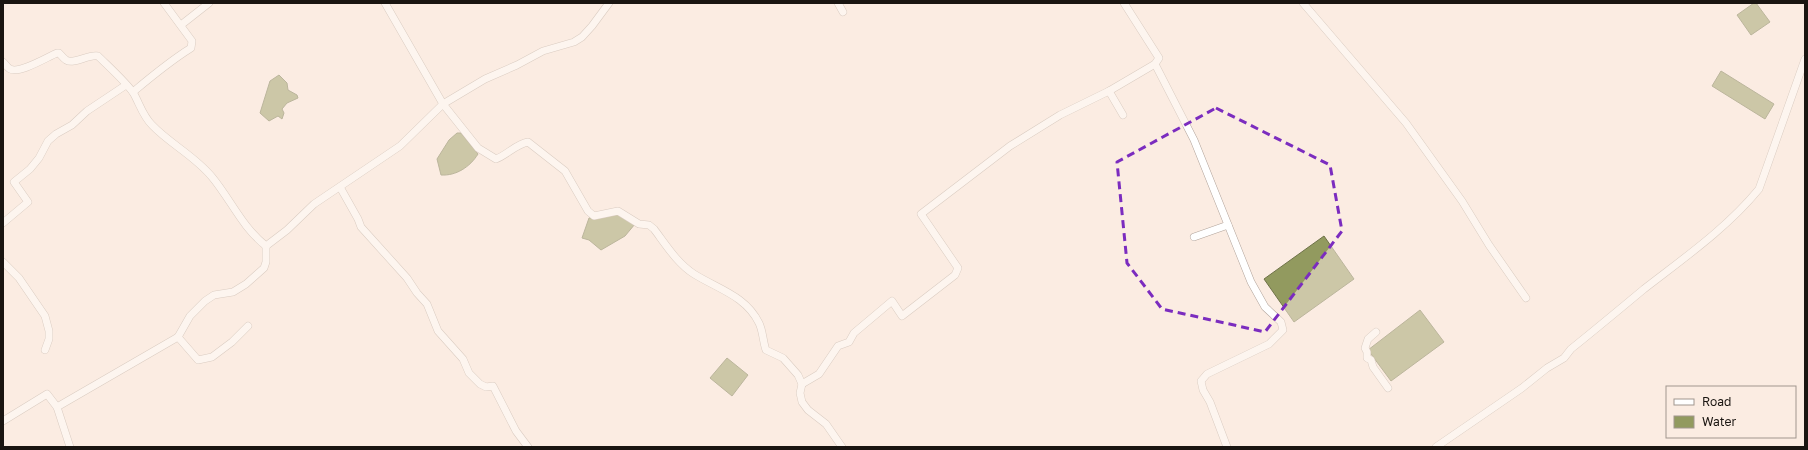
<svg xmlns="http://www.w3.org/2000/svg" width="1808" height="450" font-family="'Golos Text',sans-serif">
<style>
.water{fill:#929a5f;stroke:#6e7248}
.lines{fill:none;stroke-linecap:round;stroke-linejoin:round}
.minor-casing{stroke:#b2a49b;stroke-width:8}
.minor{stroke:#fff;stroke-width:7}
.marked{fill:none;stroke:#7b2cbf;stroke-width:3;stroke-dasharray:8 5;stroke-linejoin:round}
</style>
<rect width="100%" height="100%" fill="#fbece2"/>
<g class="water">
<path d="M1754,3H1756L1770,22L1751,35L1737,15Z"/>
<path d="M1721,71L1774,104L1765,119L1712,86Z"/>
<path d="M279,75L287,83L288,90L297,95L298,98L287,103L282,109L284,113L282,119L278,116L269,121L260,113L270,81Z"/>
<path d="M457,133H461L478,154C470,167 456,176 441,175L437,159L449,140Z"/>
<path d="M617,214L635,224L625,236L601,250L589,240L582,238L589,218Z"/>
<path d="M1324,236L1354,279L1294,322L1264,279Z"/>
<path d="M1420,310L1444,342L1391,381L1368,350Z"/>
<path d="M727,358L748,375L732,396L710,378Z"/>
</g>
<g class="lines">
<g class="minor-casing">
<g id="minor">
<path d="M385,3L443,104L478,148L496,159C507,155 516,144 528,142L565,171L588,211L594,216L618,211L639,224L649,225L654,229C666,245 677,263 694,274C718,289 746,296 759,323C763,331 763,342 766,350L783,358L798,375L802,384L800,393L802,402L808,410L826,424L842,447"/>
<path d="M838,3L843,12"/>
<path d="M1303,3L1406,123L1462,201L1489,245L1526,298"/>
<path d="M181,25L209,3"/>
<path d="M3,62C5,64 8,68 10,69C20,74 47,57 57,53H59C61,55 63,58 66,60C74,65 88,54 98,56C107,65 128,84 134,94C140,105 143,116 152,125C170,144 195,156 212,177C231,200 242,227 266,246L287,230L314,204L400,146L443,104L485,79L517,65L543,51L574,42L582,37L592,26L609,3"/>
<path d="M1155,64L1194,140L1251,282L1265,307L1281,322L1283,330L1269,344L1207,374L1201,381L1203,390L1210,402L1227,447"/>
<path d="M1109,91L1123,115"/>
<path d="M133,92C152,76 170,61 191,48L192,41L164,3"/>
<path d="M340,187L358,219L361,227L407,278L417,293L427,304L438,331L463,359L469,373L480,384L486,387L493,386L516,431L528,447"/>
<path d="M3,223L28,202L14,182L30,169L39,158L48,141L56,134L72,125L87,111L126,85"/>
<path d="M1194,237L1228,225"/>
<path d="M3,262L19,278L45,316L49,331V339L45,350"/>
<path d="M1376,332L1368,339L1365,348L1367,352V358L1371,360L1373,367L1388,388"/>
<path d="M178,337L198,360L212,357L232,342L248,326"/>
<path d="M802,384L819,374L838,346L849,342L854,333L892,301L902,316L955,275L958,268L921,214L1010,146L1060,115L1109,91L1155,64L1159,58L1124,3"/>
<path d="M3,421L47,394L57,407"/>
<path d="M70,447L57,407L178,337L190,316L205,301L214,295L233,292L246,284L264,268L266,262V246"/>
<path d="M1436,447L1522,388L1547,368L1564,358L1571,349C1596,329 1620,309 1644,289C1684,258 1727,228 1759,189L1805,59"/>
</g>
</g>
<use href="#minor" class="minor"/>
</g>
<path d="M0 0H1808V450H0ZM1216,108L1330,165L1342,231L1265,332L1162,309L1127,263L1117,162Z" fill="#fbece2" fill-opacity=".55" fill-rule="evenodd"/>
<path class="marked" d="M1216,108L1330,165L1342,231L1265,332L1162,309L1127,263L1117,162Z"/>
<rect width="1808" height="450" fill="none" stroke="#1a1511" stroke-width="8"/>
<rect x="1666" y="386" width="130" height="52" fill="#fbece2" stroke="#a1968e"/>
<rect x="1674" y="399" width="20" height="6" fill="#ffffff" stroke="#a1968e"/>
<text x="1702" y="406" font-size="12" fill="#1a1511">Road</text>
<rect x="1674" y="416" width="20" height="12" fill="#929a5f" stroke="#a1968e"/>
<text x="1702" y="426" font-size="12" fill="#1a1511">Water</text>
</svg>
